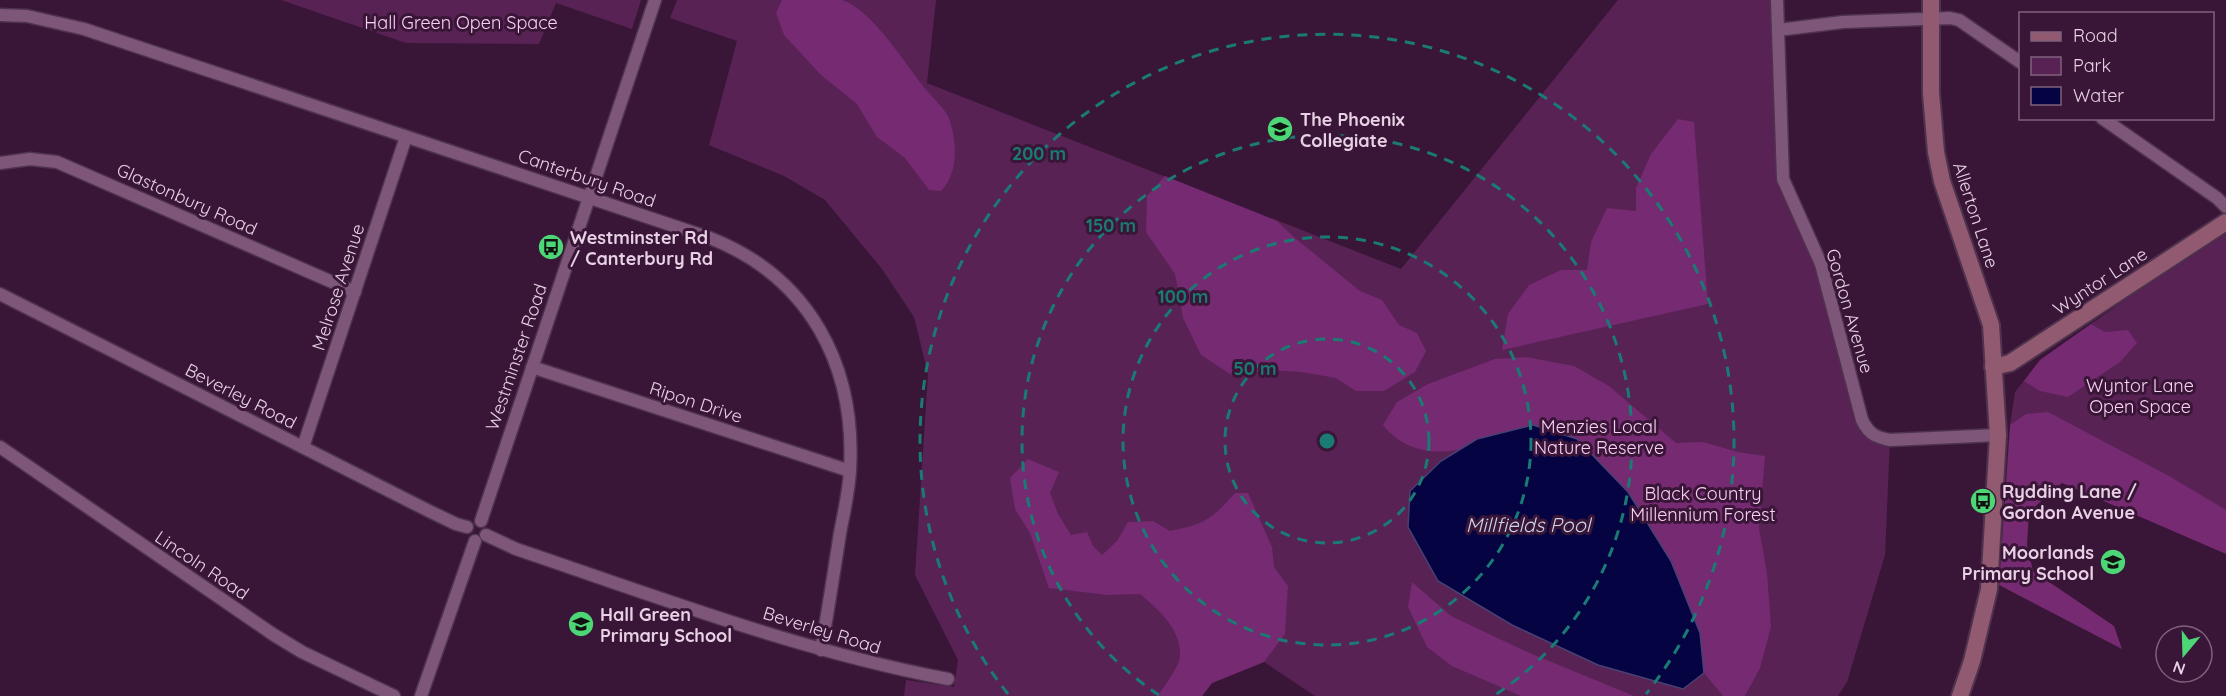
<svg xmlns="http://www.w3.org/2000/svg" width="2226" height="696" font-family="Quicksand,sans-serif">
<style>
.green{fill:#582255}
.forest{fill:#752a71}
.water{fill:#050342;stroke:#494173;stroke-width:1.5}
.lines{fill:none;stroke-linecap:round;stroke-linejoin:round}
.street-casing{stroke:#4f334e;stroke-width:15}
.secondary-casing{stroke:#4f334e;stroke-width:20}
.street{stroke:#7e567a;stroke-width:12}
.secondary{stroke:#925a70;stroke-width:16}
.ring{fill:none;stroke:#1a7b74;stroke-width:3;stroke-dasharray:10 8}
.labels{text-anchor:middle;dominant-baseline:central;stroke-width:6;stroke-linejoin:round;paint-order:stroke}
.park-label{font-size:18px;fill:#f9cff4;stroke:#391637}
.poi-label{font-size:18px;font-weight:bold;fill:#e8d1e5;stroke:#391637;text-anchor:start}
.street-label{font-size:18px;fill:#e8d1e5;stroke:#391637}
.water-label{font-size:20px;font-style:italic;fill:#cad3ea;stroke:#391637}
.centre{fill:#1a7b74;stroke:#391637;stroke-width:3}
.ring-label{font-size:18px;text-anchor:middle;font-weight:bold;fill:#1a7b74;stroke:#391637;stroke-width:6;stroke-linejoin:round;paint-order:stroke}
</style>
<rect width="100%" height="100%" fill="#391637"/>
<g class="green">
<path d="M281,0H641L632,29L556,3L539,44L406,43Z"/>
<path d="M677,0H936L927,83L1401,269L1618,0H1777L1783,179L1821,264L1862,420L1890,440L1885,555L1847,682L1838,696H1315L1264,662L1212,683L1202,696H904L906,680L954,687L958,660L915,575L928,374L914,317L882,269L825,200L784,176L709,145L737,41L670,18Z"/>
<path d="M2226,234V539L2010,425L2015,392L2040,360L2129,297Z"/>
</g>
<g class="forest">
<path d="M782,0C796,0 831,0 842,0C872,10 904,62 923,86C930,96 944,107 949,118C957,141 959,173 941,191L929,190L905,158L877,137L857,104L821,75L784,35L776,13Z"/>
<path d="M1678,119L1694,122L1708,304L1502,350L1508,314L1529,285L1561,270H1587L1591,242L1607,208L1636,211V188L1651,154Z"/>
<path d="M1165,176L1277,221L1295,238L1360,291L1382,300L1399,325L1417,333L1426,351L1415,372L1384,391H1356L1336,378L1301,372L1268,370L1233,376L1201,355L1183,318L1175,274L1146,232L1147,196Z"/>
<path d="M2091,324L2105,332L2128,330L2137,343L2120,362L2068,397L2040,391L2024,381L2040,360Z"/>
<path d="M1526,357L1574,366L1609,386L1676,443L1703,442L1738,452L1765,456L1759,528L1767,573L1771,627L1760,668L1745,696H1723L1704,673L1699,633L1477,439C1471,443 1463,449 1456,450C1428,455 1401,448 1383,425L1397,402L1428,384L1495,359Z"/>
<path d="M2048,412L2169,476L2226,510V554L2062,483L2029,512L2027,545L2033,571L2114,626L2122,649L1999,585L2010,425L2026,414Z"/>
<path d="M1028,459L1059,472L1050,493L1058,514L1071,535L1087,532L1093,546L1102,555L1117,541L1128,522L1153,521L1170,531C1205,524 1212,519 1235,493H1248L1272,547L1274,567L1288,586L1285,634L1264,662L1212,683L1202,696H1158C1164,686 1180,666 1180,655C1181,629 1158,609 1140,594L1107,595L1049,588L1030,533L1015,509L1010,478Z"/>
<path d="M1412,582L1451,616L1525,651L1634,696H1521L1452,666L1427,647L1408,607Z"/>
</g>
<path class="water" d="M1533,425L1577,439L1628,492L1671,561L1700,633L1704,673L1683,689L1598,665L1512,625L1438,581L1408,527L1410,491L1441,461L1477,439Z"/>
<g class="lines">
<g class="street-casing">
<g id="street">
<path d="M1777,0L1783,179L1821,264L1862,420C1869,434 1875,437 1890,440L1998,435"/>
<path d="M0,15L27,16L84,29L710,238C809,277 856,365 850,470C849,491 844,512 840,533C834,572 828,611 821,650"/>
<path d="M1778,30L1843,22L1950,18L1959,20L2020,62"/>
<path d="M2102,118L2217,198L2226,207"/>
<path d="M0,163L30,159L57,162L355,292"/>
<path d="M0,294L429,511L456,524L467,527"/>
<path d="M532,367L850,471"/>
<path d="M0,447L274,635L302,652L394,696"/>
<path d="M303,447L406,137"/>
<path d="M481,521L655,0"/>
<path d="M486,535L516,549C658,597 800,651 948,679"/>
<path d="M421,696L475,541"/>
</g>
</g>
<g class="secondary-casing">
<g id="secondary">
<path d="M1931,0V93L1936,152L1942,181L1991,325L1998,435L1989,589L1972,661L1960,696"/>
<path d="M1993,367L2010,363L2226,222"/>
</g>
</g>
<use href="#street" class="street"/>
<use href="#secondary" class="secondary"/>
</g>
<g class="ring">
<circle cx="1327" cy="441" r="102"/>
<circle cx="1327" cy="441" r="204"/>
<path d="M1159 695A305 305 0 1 1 1495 695"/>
<path d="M1008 694A407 407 0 1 1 1646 694"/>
</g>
<defs>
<g id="school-disc" transform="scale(1.35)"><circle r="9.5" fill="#4dd676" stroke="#391637"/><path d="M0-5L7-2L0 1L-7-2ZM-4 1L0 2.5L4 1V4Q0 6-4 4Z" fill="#111"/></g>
<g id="bus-disc" transform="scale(1.35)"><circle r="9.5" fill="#4dd676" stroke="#391637"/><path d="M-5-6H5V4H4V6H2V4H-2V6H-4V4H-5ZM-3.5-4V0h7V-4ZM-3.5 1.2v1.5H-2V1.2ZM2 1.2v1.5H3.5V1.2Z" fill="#111"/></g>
</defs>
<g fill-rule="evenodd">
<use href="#school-disc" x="1280" y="129"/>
<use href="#bus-disc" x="551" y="247"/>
<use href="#bus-disc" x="1983" y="501"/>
<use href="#school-disc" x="2113" y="562"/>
<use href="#school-disc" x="581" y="624"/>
</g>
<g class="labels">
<g class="park-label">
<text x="461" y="22">Hall Green Open Space</text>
<text x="2140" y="385">Wyntor Lane<tspan x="2140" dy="21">Open Space</tspan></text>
<text x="1599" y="426">Menzies Local<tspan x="1599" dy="21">Nature Reserve</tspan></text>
<text x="1703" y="493">Black Country<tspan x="1703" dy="21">Millennium Forest</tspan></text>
</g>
<g class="poi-label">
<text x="1300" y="119">The Phoenix<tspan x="1300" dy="21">Collegiate</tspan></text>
<text x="570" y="237">Westminster Rd<tspan x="570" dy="21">/ Canterbury Rd</tspan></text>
<text x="2002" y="491">Rydding Lane /<tspan x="2002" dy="21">Gordon Avenue</tspan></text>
<text x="2094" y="552" text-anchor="end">Moorlands<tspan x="2094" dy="21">Primary School</tspan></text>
<text x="600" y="614">Hall Green<tspan x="600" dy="21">Primary School</tspan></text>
</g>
<g class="street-label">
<text transform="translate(587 178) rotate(19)">Canterbury Road</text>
<text transform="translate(187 199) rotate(24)">Glastonbury Road</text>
<text transform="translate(1976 215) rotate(72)">Allerton Lane</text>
<text transform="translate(2100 281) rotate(-33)">Wyntor Lane</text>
<text transform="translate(338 287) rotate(-72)">Melrose Avenue</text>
<text transform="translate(1850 311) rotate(74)">Gordon Avenue</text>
<text transform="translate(516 357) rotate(-71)">Westminster Road</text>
<text transform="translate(241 396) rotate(27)">Beverley Road</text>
<text transform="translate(696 402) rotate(18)">Ripon Drive</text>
<text transform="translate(202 565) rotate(34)">Lincoln Road</text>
<text transform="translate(822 630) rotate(17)">Beverley Road</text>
</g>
<g class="water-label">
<text x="1528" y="524">Millfields Pool</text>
</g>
</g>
<circle cx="1327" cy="441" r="9" class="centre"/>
<g class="ring-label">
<text x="1039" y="160">200 m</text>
<text x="1111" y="232">150 m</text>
<text x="1183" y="303">100 m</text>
<text x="1255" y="375">50 m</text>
</g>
<rect x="2019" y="12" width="195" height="108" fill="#391637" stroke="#7f617d" stroke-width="1.5"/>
<rect x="2031" y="32" width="30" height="9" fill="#925a70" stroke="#7f617d" stroke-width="1.5"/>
<text x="2073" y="42" font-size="18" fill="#e8d1e5">Road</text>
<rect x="2031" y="57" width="30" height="18" fill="#582255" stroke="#7f617d" stroke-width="1.5"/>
<text x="2073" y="72" font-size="18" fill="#e8d1e5">Park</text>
<rect x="2031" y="87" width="30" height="18" fill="#050342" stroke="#7f617d" stroke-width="1.5"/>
<text x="2073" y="102" font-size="18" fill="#e8d1e5">Water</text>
<g transform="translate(2184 654) rotate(199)"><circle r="28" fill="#391637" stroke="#7f617d" stroke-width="1.5"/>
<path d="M0-4.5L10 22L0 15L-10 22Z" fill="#4dd676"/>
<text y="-9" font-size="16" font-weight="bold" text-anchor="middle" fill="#e8d1e5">N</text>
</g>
</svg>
